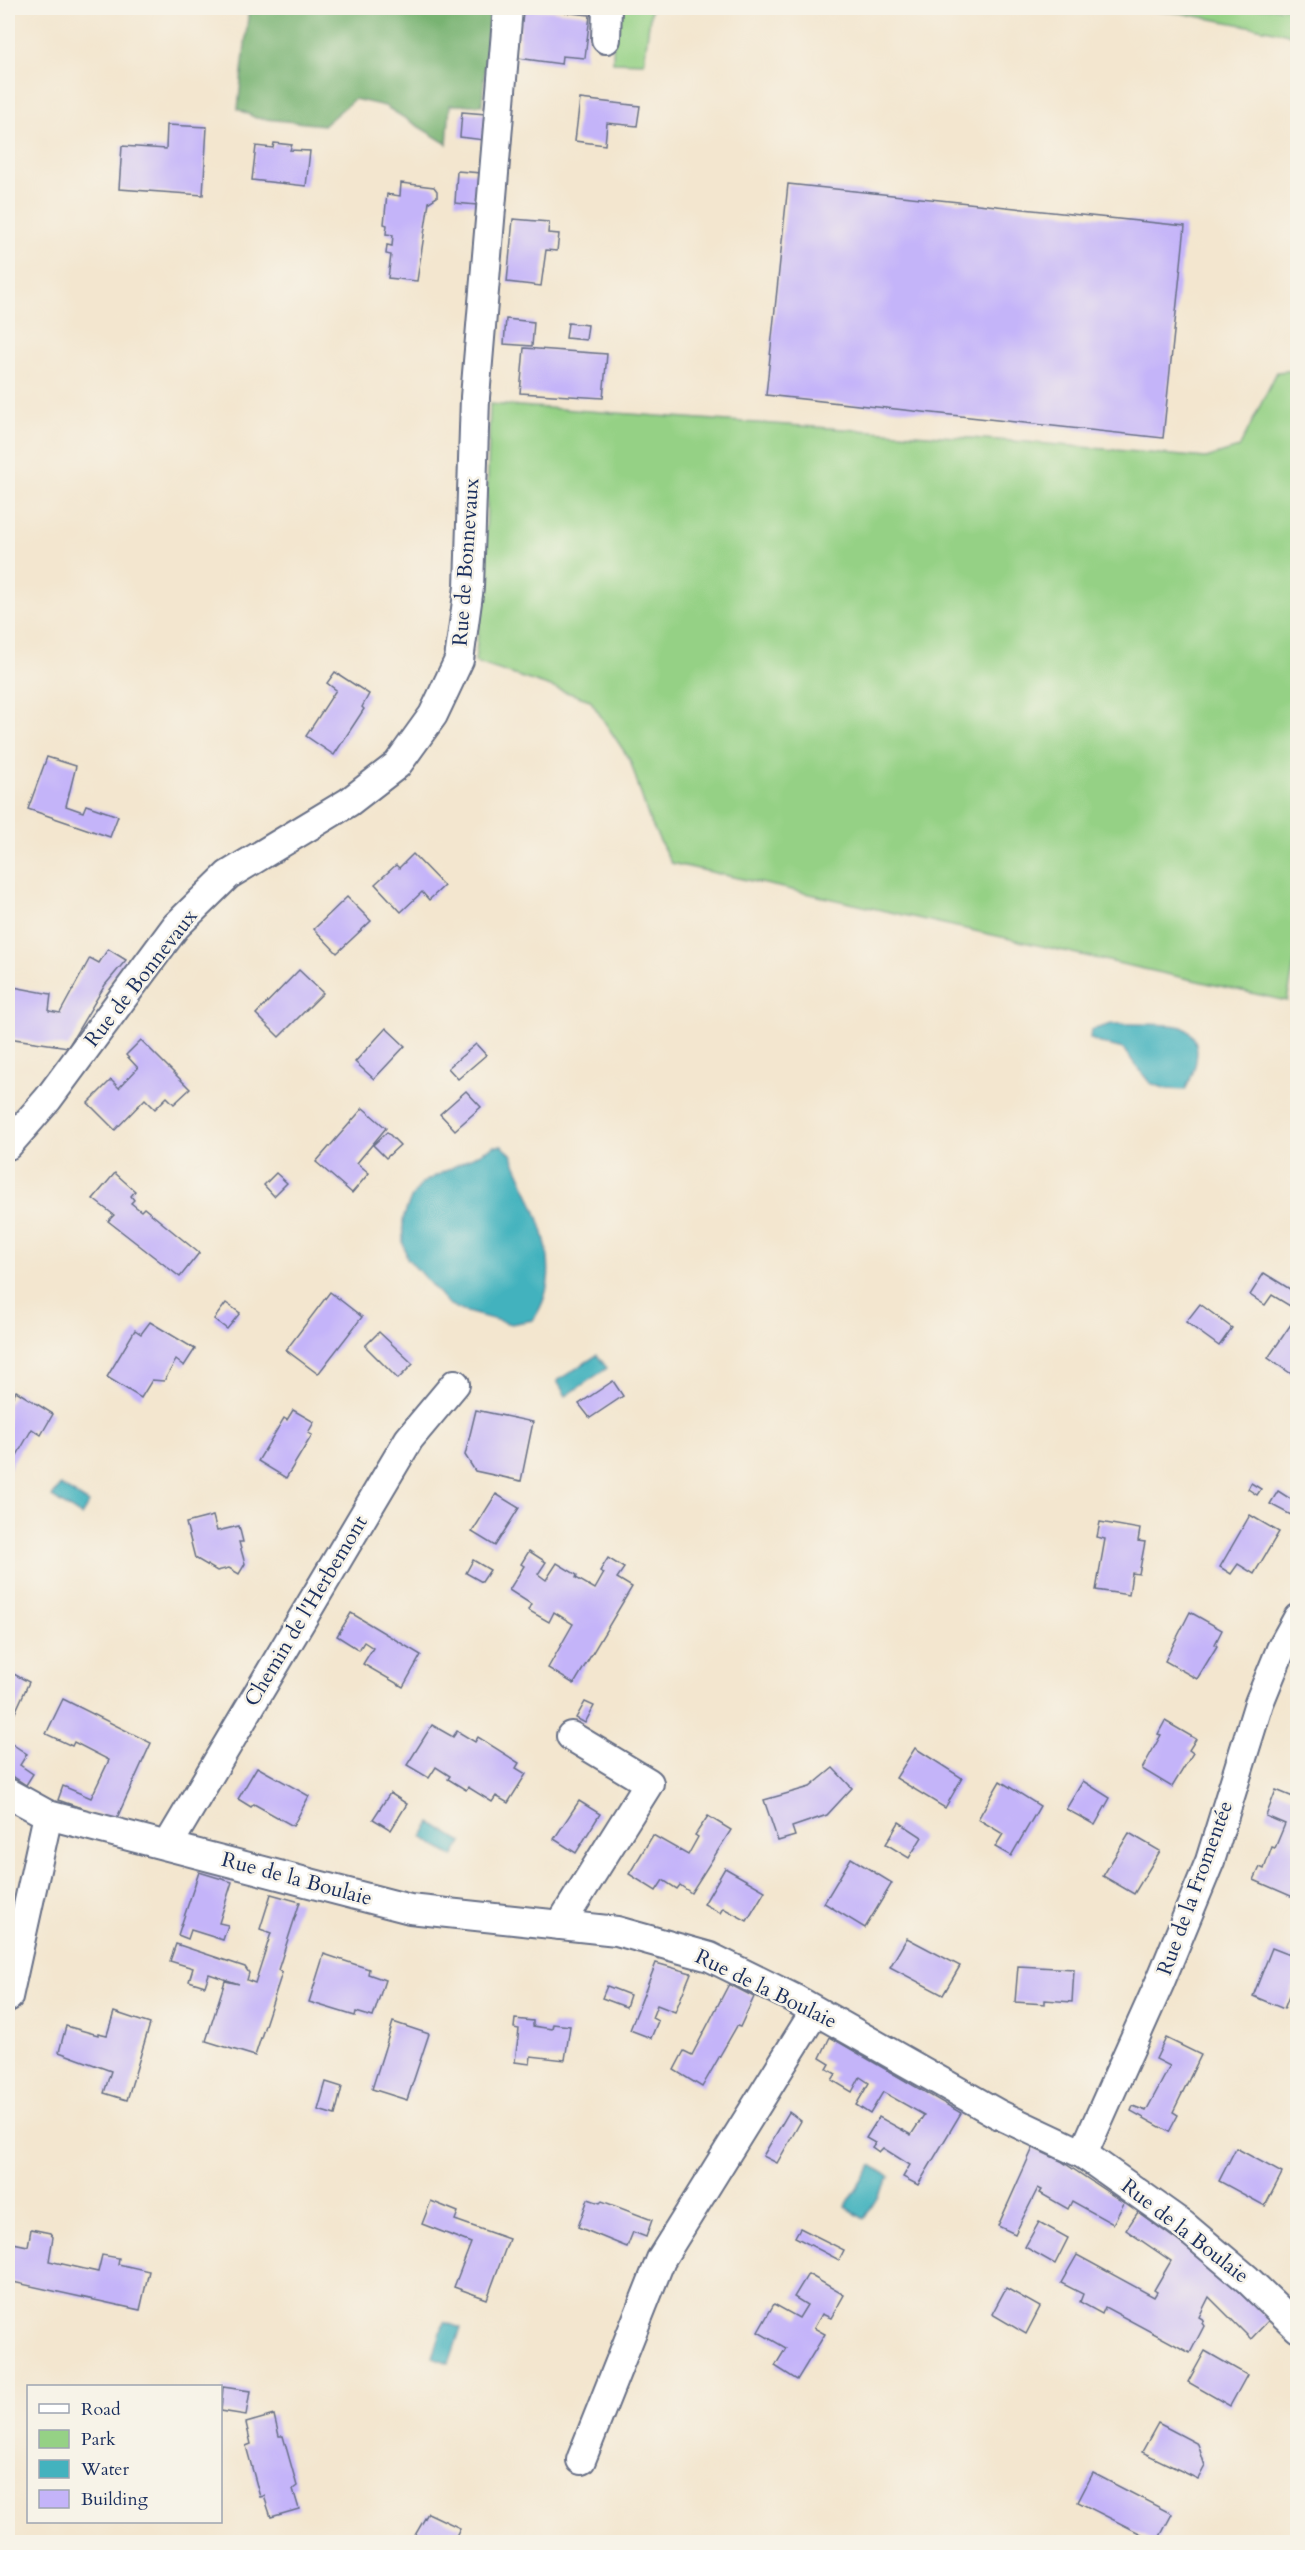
<svg xmlns="http://www.w3.org/2000/svg" width="1305" height="2550" font-family="Cardo,serif">
<style>
.green{fill:#95d185;stroke:#588072;stroke-width:1.5}
.forest{fill:#78b372;stroke:#4a7168;stroke-width:1.5}
.water{fill:#43b2be;stroke:#2f708e;stroke-width:1.5}
.building{fill:#c4b4f9}
.lines{fill:none;stroke-linecap:round;stroke-linejoin:round}
.minor-casing{stroke:#676f86;stroke-width:32}
.minor{stroke:#fff;stroke-width:28}
.labels{text-anchor:middle;dominant-baseline:central;stroke-width:5;stroke-linejoin:round;paint-order:stroke}
.street-label{font-size:21px;fill:#1b2f5e;stroke:#f7f3e8}
</style>
<rect width="100%" height="100%" fill="#f7f3e8"/>
<filter id="ink" filterUnits="userSpaceOnUse"><feTurbulence type="fractalNoise" baseFrequency=".0167" numOctaves="2"/><feDisplacementMap in="SourceGraphic" scale="12" xChannelSelector="R" yChannelSelector="G"/><feConvolveMatrix kernelMatrix="1 2 1 2 8 2 1 2 1" color-interpolation-filters="sRGB"/></filter>
<filter id="wash" filterUnits="userSpaceOnUse"><feTurbulence type="fractalNoise" baseFrequency=".008" numOctaves="4" result="noise"/><feDisplacementMap in="SourceGraphic" scale="24" xChannelSelector="R" yChannelSelector="G"/><feGaussianBlur stdDeviation="1.35" result="paint"/><feColorMatrix in="noise" values="0 0 0 0 0 0 0 0 0 0 0 0 0 0 0 0 0 1.4 0 .05"/><feComposite in="paint" operator="in"/></filter>
<g filter="url(#wash)">
<rect width="100%" height="100%" fill="#f3e6cf"/>
<g class="green">
<path d="M614,8H651L644,63L613,62Z"/>
<path d="M1117,8H1297V38L1285,33L1180,13Z"/>
<path d="M1297,370L1298,944L1287,1001L671,863L649,819L630,760L590,700L475,662L485,568L490,404L1025,442L1206,458L1239,448L1277,372Z"/>
</g>
<path class="forest" d="M249,8H490L482,105H450L447,144L385,106L354,99L324,125L256,118L238,109Z"/>
<g class="water">
<path d="M1112,1024C1126,1024 1173,1023 1182,1027C1207,1039 1195,1072 1185,1090L1167,1089L1150,1083L1123,1049L1097,1042L1090,1038L1091,1030Z"/>
<path d="M494,1146H502L511,1154C533,1206 570,1268 533,1320L511,1324L463,1311L448,1304L407,1258L403,1243V1219L411,1198L422,1183Z"/>
<path d="M597,1355L607,1368L566,1396L557,1381Z"/>
<path d="M60,1485L89,1503L81,1516L52,1497Z"/>
<path d="M431,1823L462,1842L453,1857L422,1837Z"/>
<path d="M871,2165L890,2177L864,2219L845,2207Z"/>
<path d="M444,2322L461,2328L449,2363L433,2357Z"/>
</g>
<g id="blocks">
<g class="building">
<path d="M196,8H226V13Z"/>
<path d="M522,8L590,15L585,58L562,56L561,64L518,58Z"/>
<path d="M580,99L640,106L637,126L607,123L605,145L575,141Z"/>
<path d="M462,112L486,114L484,140L460,137Z"/>
<path d="M167,125L207,127L203,195L119,189L122,146L166,149Z"/>
<path d="M274,143L292,145L290,150L310,151L306,186L252,180L256,146L273,148Z"/>
<path d="M457,171L481,173L477,205L455,203Z"/>
<path d="M401,183L434,187L437,191V197L429,202L417,281L388,278L391,255L386,254L387,245L392,246L393,235L386,234L387,225L384,224L387,194L400,196Z"/>
<path d="M788,184L1185,226L1163,438L766,395Z"/>
<path d="M513,219L549,222L548,233L559,234L557,251L546,250L541,286L507,282Z"/>
<path d="M506,319L534,322L532,346L504,344Z"/>
<path d="M568,323L588,325L586,340L566,338Z"/>
<path d="M524,348L607,354L603,398L520,393Z"/>
<path d="M335,672L369,694L362,707L364,709L334,755L306,736L336,690L327,683Z"/>
<path d="M47,757L76,766L66,806L83,812L86,805L118,816L110,837L28,809Z"/>
<path d="M413,854L444,886L429,900L422,892L401,912L375,884L396,865L399,868Z"/>
<path d="M347,897L371,921L337,953L314,929Z"/>
<path d="M108,949L126,960L105,985L68,1047L8,1038V986L51,994L49,1011L60,1013L90,958L99,963Z"/>
<path d="M299,970L323,993L279,1037L256,1014Z"/>
<path d="M386,1028L405,1046L374,1079L355,1062Z"/>
<path d="M141,1040L190,1089L174,1104L167,1097L155,1109L145,1099L115,1130L88,1103L111,1080L119,1088L138,1068L126,1055Z"/>
<path d="M476,1044L486,1055L458,1079L448,1068Z"/>
<path d="M466,1091L481,1107L455,1130L440,1114Z"/>
<path d="M363,1108L386,1128L357,1163L369,1173L352,1193L316,1162Z"/>
<path d="M387,1132L400,1145L386,1158L373,1145Z"/>
<path d="M115,1173L135,1191L131,1196L134,1200L131,1203L141,1211L144,1208L199,1253L180,1277L108,1221L114,1215L93,1199Z"/>
<path d="M276,1173L287,1183L274,1196L264,1185Z"/>
<path d="M1264,1273L1298,1294L1290,1306L1272,1295L1265,1305L1250,1295Z"/>
<path d="M330,1292L362,1317L318,1374L286,1350Z"/>
<path d="M226,1303L240,1313L227,1329L214,1319Z"/>
<path d="M1200,1304L1232,1328L1219,1346L1186,1322Z"/>
<path d="M1298,1314V1375L1296,1377L1268,1358Z"/>
<path d="M150,1322L195,1349L184,1366L176,1360L164,1381L152,1380L141,1398L107,1377L135,1330L141,1334Z"/>
<path d="M379,1332L413,1364L398,1379L365,1346Z"/>
<path d="M613,1381L623,1396L590,1418L579,1404Z"/>
<path d="M16,1391L53,1414L41,1435L32,1429L8,1471V1405Z"/>
<path d="M293,1410L314,1422L308,1433L312,1435L286,1478L258,1461L284,1418L287,1420Z"/>
<path d="M476,1410L533,1422L521,1481L475,1471L465,1455Z"/>
<path d="M1251,1483L1261,1489L1257,1495L1248,1489Z"/>
<path d="M1278,1491L1297,1503L1291,1515L1270,1504Z"/>
<path d="M496,1494L519,1508L495,1546L472,1532Z"/>
<path d="M1250,1515L1279,1532L1254,1574L1238,1564L1231,1574L1220,1567Z"/>
<path d="M213,1516L217,1531L239,1526L243,1542H239L245,1564L239,1574L229,1568L217,1571L195,1558L186,1523Z"/>
<path d="M1100,1522L1140,1529L1138,1541L1145,1542L1139,1574L1132,1573L1129,1595L1096,1590L1105,1539L1097,1537Z"/>
<path d="M529,1551L546,1562L538,1574L546,1580L557,1563L577,1575L576,1578L595,1589L604,1573L600,1571L608,1558L624,1568L617,1578L632,1587L574,1684L548,1668L573,1624L554,1612L549,1622L528,1610L531,1604L509,1590L524,1566L521,1564Z"/>
<path d="M473,1560L490,1570L482,1582L466,1573Z"/>
<path d="M1190,1612L1222,1630L1215,1644L1217,1646L1197,1679L1165,1661Z"/>
<path d="M351,1613L421,1655L403,1687L363,1664L373,1648L364,1642L359,1650L337,1636Z"/>
<path d="M8,1671L29,1682L8,1728Z"/>
<path d="M63,1699L151,1743L116,1820L58,1800L63,1786L91,1798L109,1760L74,1742L72,1746L46,1734Z"/>
<path d="M585,1702L594,1706L585,1723L576,1718Z"/>
<path d="M1165,1721L1196,1739L1189,1750L1193,1753L1172,1787L1142,1769L1161,1735L1158,1734Z"/>
<path d="M432,1725L453,1737L457,1731L475,1742L478,1737L519,1763L516,1768L526,1774L508,1803L496,1796L492,1802L468,1787L466,1790L448,1779L450,1776L436,1767L429,1778L407,1765Z"/>
<path d="M9,1742L27,1754L20,1765L33,1774L26,1785L8,1773Z"/>
<path d="M915,1748L962,1778L945,1808L896,1778Z"/>
<path d="M257,1767L309,1796L293,1826L254,1804L251,1807L238,1799Z"/>
<path d="M833,1768L852,1788L827,1815L792,1827L795,1836L778,1841L764,1800L810,1787Z"/>
<path d="M1000,1781L1040,1806L1011,1856L995,1847L1003,1834L978,1819Z"/>
<path d="M1083,1781L1110,1798L1095,1825L1066,1809Z"/>
<path d="M1276,1790L1298,1799V1886L1293,1897L1254,1880L1260,1867L1264,1869L1272,1847L1275,1848L1285,1824L1266,1816Z"/>
<path d="M390,1793L407,1804L391,1830L373,1819Z"/>
<path d="M579,1801L600,1814L576,1853L554,1839Z"/>
<path d="M708,1816L731,1830L691,1893L680,1885L677,1889L663,1880L656,1891L629,1874L653,1835L688,1855L698,1837L695,1835Z"/>
<path d="M899,1822L922,1837L909,1858L886,1844Z"/>
<path d="M1129,1833L1160,1851L1134,1894L1103,1876Z"/>
<path d="M851,1858L892,1883L865,1928L824,1903Z"/>
<path d="M725,1868L765,1891L747,1921L723,1908L720,1913L704,1904Z"/>
<path d="M199,1872L232,1882L219,1923L228,1925L223,1940L191,1930L188,1939L178,1935Z"/>
<path d="M271,1894L300,1902L278,1970L282,1973L255,2056L206,2041L225,1981L239,1984L209,1974L205,1986L189,1981L193,1968L170,1961L176,1944L245,1967L249,1973L247,1980L255,1983L271,1933L260,1929Z"/>
<path d="M907,1938L960,1966L943,1995L890,1967Z"/>
<path d="M1272,1948L1298,1958V1974L1284,2009L1253,1996Z"/>
<path d="M324,1954L369,1969L368,1974L385,1980L373,2017L356,2012L355,2016L309,2002Z"/>
<path d="M656,1963L691,1973L675,2012L657,2005L652,2018L658,2021L651,2038L630,2030Z"/>
<path d="M1018,1966L1074,1969L1072,2002L1045,2000V2004L1015,2002Z"/>
<path d="M729,1984L754,1997L740,2027L737,2026L702,2087L674,2070L684,2051L692,2055Z"/>
<path d="M607,1986L630,1995L626,2007L602,1998Z"/>
<path d="M114,2012L150,2024L127,2100L104,2093L111,2071L59,2052L66,2026L98,2035V2033L107,2035Z"/>
<path d="M515,2019L533,2021V2026L552,2029L553,2024L570,2026L565,2060L531,2056L530,2064L515,2062L519,2029L514,2028Z"/>
<path d="M393,2022L429,2034L407,2100L372,2089Z"/>
<path d="M830,2037L961,2113L918,2185L903,2177L910,2165L883,2148L879,2152L872,2147L875,2143L866,2138L879,2117L911,2135L924,2115L883,2092L870,2114L856,2105L869,2083L860,2077L852,2092L832,2080L836,2074L827,2069L830,2064L820,2058Z"/>
<path d="M1166,2038L1201,2055L1173,2112L1178,2115L1169,2132L1131,2111L1133,2106L1146,2111L1170,2066L1156,2059Z"/>
<path d="M326,2082L342,2087L335,2115L318,2110Z"/>
<path d="M789,2112L801,2121L777,2163L763,2156Z"/>
<path d="M1033,2148L1061,2161L1124,2203L1113,2224L1072,2201L1068,2209L1040,2193L1042,2190L1038,2188L1015,2234L998,2226Z"/>
<path d="M1236,2148L1282,2173L1265,2206L1219,2181Z"/>
<path d="M588,2199L600,2203L602,2201L652,2220L646,2237L633,2232L627,2247L578,2227Z"/>
<path d="M431,2201L458,2212L455,2220L509,2239L487,2299L454,2287L471,2243L422,2224Z"/>
<path d="M1138,2212L1219,2271L1269,2320L1251,2339L1209,2297L1199,2317L1204,2320L1202,2323L1204,2326L1190,2353L1105,2307L1102,2314L1080,2302L1083,2294L1061,2283L1077,2255L1154,2297L1157,2292L1154,2290L1171,2261L1126,2230Z"/>
<path d="M1039,2222L1068,2238L1055,2264L1025,2247Z"/>
<path d="M800,2228L844,2250L839,2260L795,2237Z"/>
<path d="M31,2229L50,2233L53,2237L49,2261L98,2272L102,2255L119,2258L118,2264L149,2271L140,2310L8,2281V2242L28,2246Z"/>
<path d="M808,2274L844,2295L831,2318L822,2314L814,2328L825,2334L797,2380L775,2366L786,2348L758,2332L774,2304L799,2318L807,2305L794,2297Z"/>
<path d="M1006,2288L1040,2307L1026,2334L992,2314Z"/>
<path d="M1205,2351L1247,2375L1230,2406L1188,2382Z"/>
<path d="M223,2387L250,2391L246,2415L221,2411Z"/>
<path d="M274,2415L279,2436H283L297,2486L293,2489L299,2509L271,2517L264,2496L260,2497L246,2446L251,2444L246,2423Z"/>
<path d="M1158,2423L1198,2444L1205,2466L1198,2479L1142,2452Z"/>
<path d="M1093,2473L1172,2514L1157,2542L1078,2502Z"/>
<path d="M428,2513L460,2528L453,2542H411Z"/>
</g>
</g>
</g>
<g filter="url(#ink)">
<use href="#blocks" fill-opacity="0" stroke="#676f86" stroke-width="1.5"/>
<g class="lines">
<g class="minor-casing">
<g id="minor">
<path d="M606,39L607,8"/>
<path d="M8,1145L48,1099L176,926L228,875L349,802L397,765L433,715L459,660L469,587L475,397L508,8"/>
<path d="M8,1793L48,1815L410,1909L617,1931L710,1957L793,1998L998,2114L1083,2154L1183,2225L1247,2279L1298,2328"/>
<path d="M168,1845L409,1439L455,1384"/>
<path d="M560,1925L649,1783L571,1736"/>
<path d="M8,1997L48,1815"/>
<path d="M1083,2154L1160,1982L1210,1861L1259,1703L1281,1649L1298,1618"/>
<path d="M581,2460L661,2259L815,2011"/>
</g>
</g>
<use href="#minor" class="minor"/>
</g>
</g>
<g class="labels">
<g class="street-label">
<text transform="translate(466 562) rotate(-86)">Rue de Bonnevaux</text>
<text transform="translate(141 978) rotate(-52)">Rue de Bonnevaux</text>
<text transform="translate(306 1611) rotate(-59)">Chemin de l'Herbemont</text>
<text transform="translate(297 1879) rotate(15)">Rue de la Boulaie</text>
<text transform="translate(1195 1888) rotate(-70)">Rue de la Fromentée</text>
<text transform="translate(766 1989) rotate(26)">Rue de la Boulaie</text>
<text transform="translate(1185 2231) rotate(38)">Rue de la Boulaie</text>
</g>
</g>
<rect width="1305" height="2550" fill="none" stroke="#f7f3e8" stroke-width="30"/>
<rect x="27" y="2385" width="195" height="138" fill="#f7f3e8" stroke="#9fa5b1" stroke-width="1.5"/>
<rect x="39" y="2404" width="30" height="9" fill="#ffffff" stroke="#9fa5b1" stroke-width="1.5"/>
<text x="81" y="2415" font-size="18" fill="#1b2f5e">Road</text>
<rect x="39" y="2430" width="30" height="18" fill="#95d185" stroke="#9fa5b1" stroke-width="1.5"/>
<text x="81" y="2445" font-size="18" fill="#1b2f5e">Park</text>
<rect x="39" y="2460" width="30" height="18" fill="#43b2be" stroke="#9fa5b1" stroke-width="1.5"/>
<text x="81" y="2475" font-size="18" fill="#1b2f5e">Water</text>
<rect x="39" y="2490" width="30" height="18" fill="#c4b4f9" stroke="#9fa5b1" stroke-width="1.5"/>
<text x="81" y="2505" font-size="18" fill="#1b2f5e">Building</text>
</svg>
